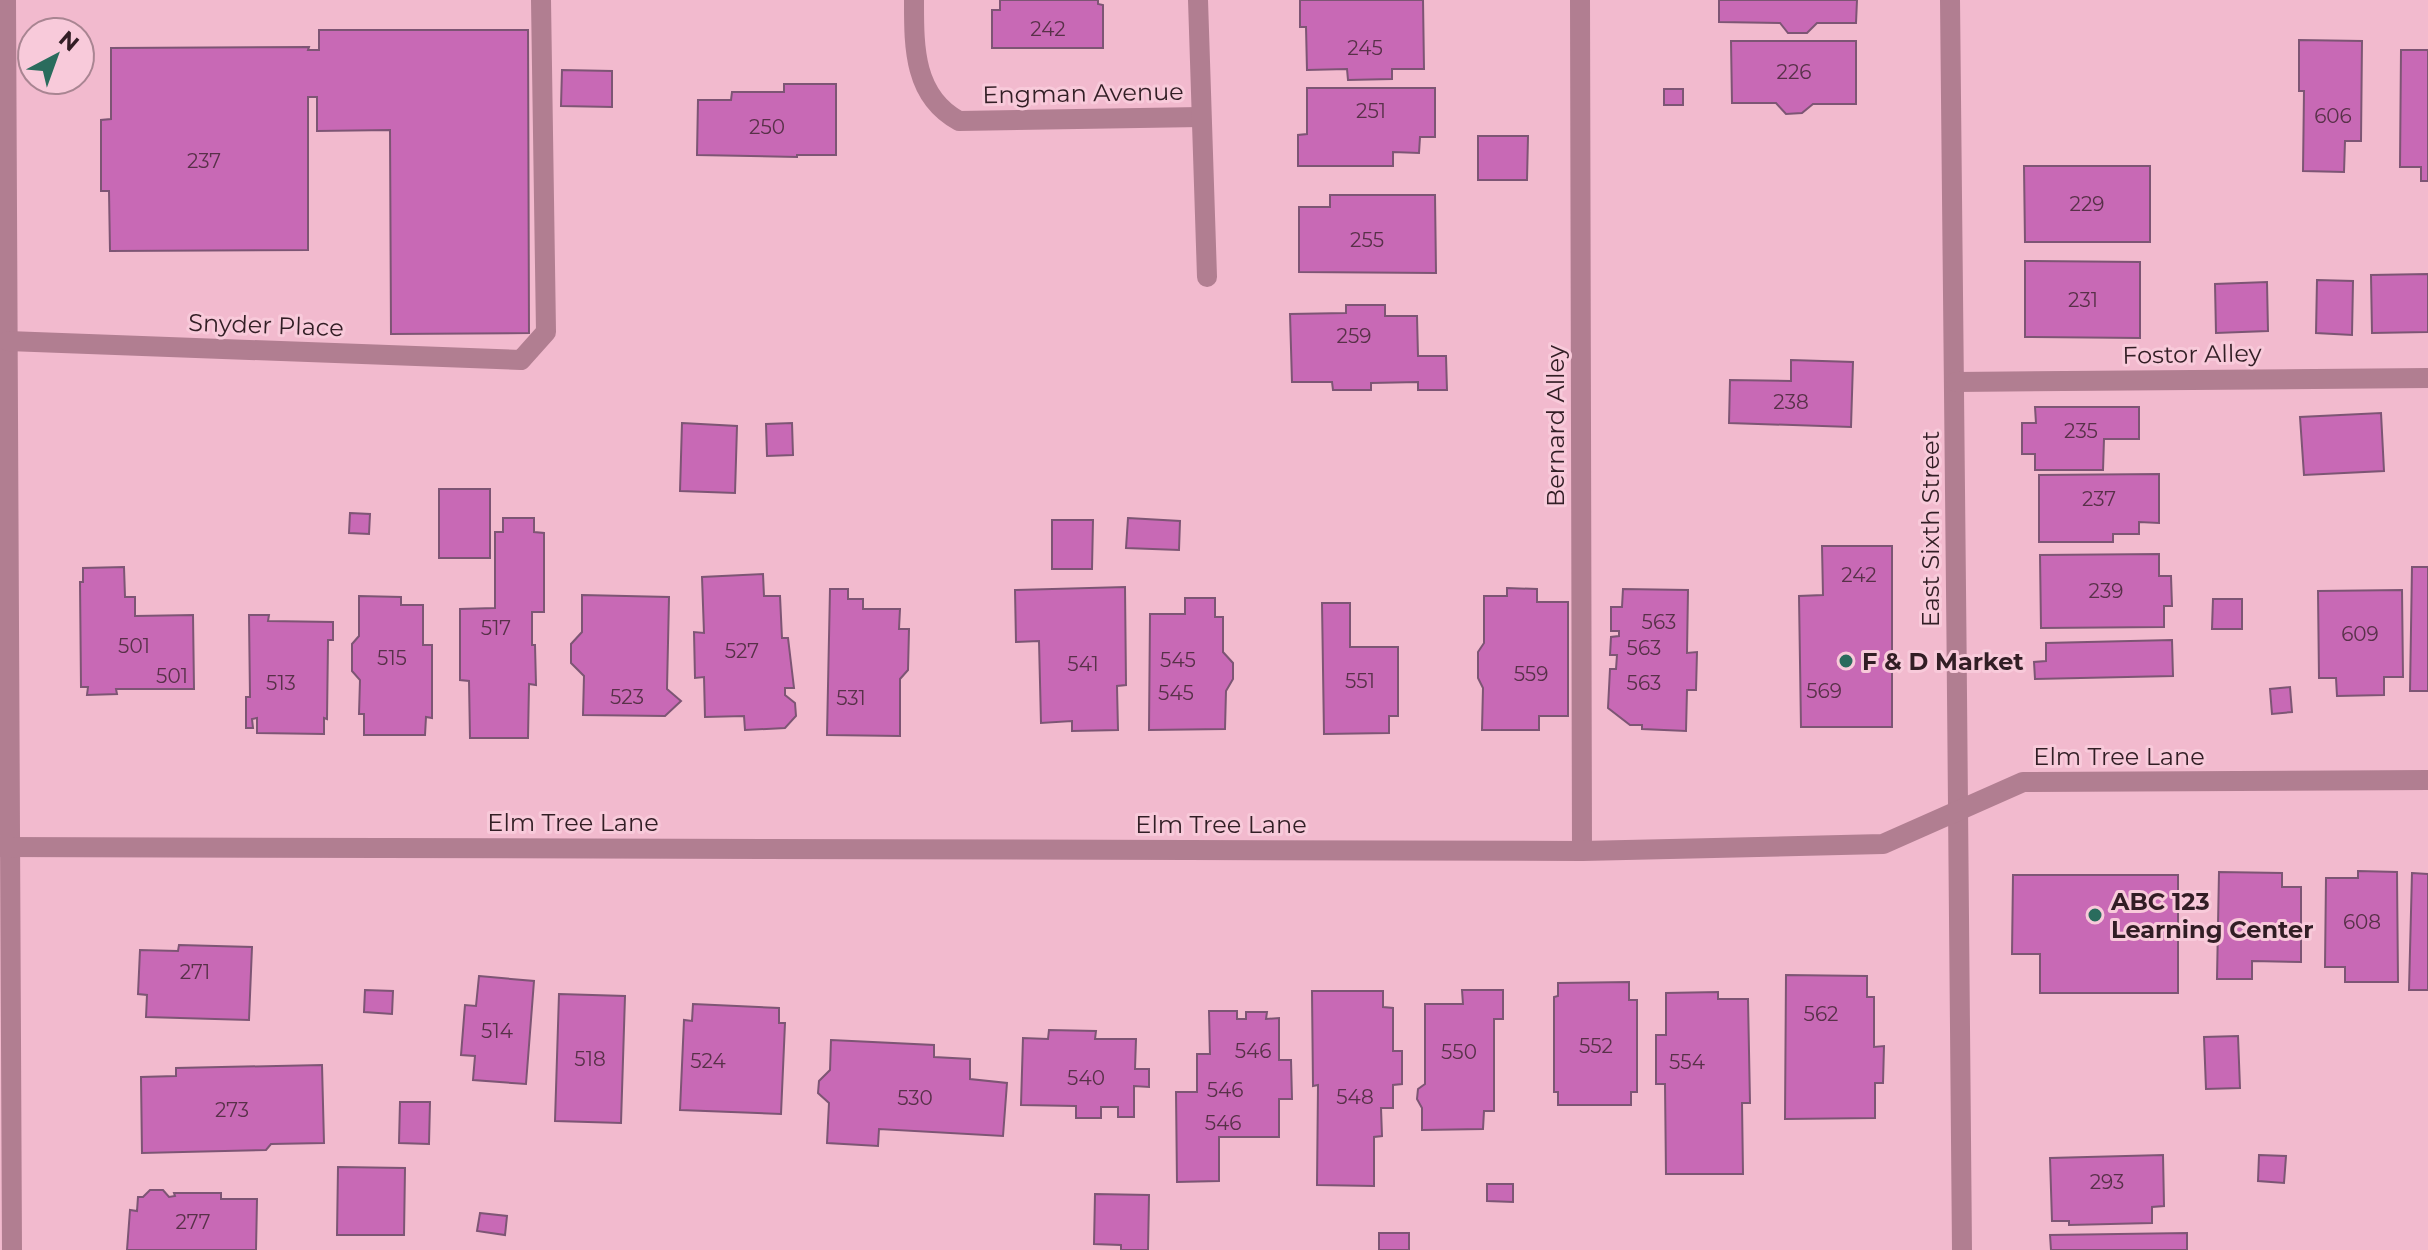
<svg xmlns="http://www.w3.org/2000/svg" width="2428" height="1250" font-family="Montserrat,sans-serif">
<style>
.building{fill:#c869b5;stroke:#7d5574;stroke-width:2}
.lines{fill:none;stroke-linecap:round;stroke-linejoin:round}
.minor{stroke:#b17e91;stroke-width:20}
.poi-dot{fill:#2a6c5d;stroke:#f8cada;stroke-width:3}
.labels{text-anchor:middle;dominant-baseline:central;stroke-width:6;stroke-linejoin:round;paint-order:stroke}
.number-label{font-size:20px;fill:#583149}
.street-label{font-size:24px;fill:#321e25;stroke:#f8cada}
.poi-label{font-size:24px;font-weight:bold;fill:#321e25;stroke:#f8cada;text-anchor:start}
</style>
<rect width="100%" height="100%" fill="#f2bace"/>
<g class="building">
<path d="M1000,0H1098V4L1103,5V48H992V10H1000Z"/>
<path d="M1300,0H1423L1424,69H1392V79L1348,80L1347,69L1307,70L1306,27H1300Z"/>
<path d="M1719,0H1857L1856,23H1817L1807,33H1788L1780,23L1719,22Z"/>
<path d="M319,30H528L529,333L391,334L390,130L317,131V97H308V250L110,251L109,191H101V120L111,119V48L309,47L308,50H319Z"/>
<path d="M2299,40L2362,41L2361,141H2345L2344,172L2303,171L2304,91H2299Z"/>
<path d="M1731,41H1856V104H1813L1802,113L1786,114L1776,103H1732Z"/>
<path d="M2401,50H2428V181H2421V167H2400Z"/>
<path d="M562,70L612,71V107L561,106Z"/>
<path d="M784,84H836V155H797V157L697,155L698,100H731L732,92H784Z"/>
<path d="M1307,88H1435V137H1420L1419,153L1393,152V166H1298V135L1307,134Z"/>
<rect x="1664" y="89" width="19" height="16"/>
<path d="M1478,136H1528L1527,180H1478Z"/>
<path d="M2024,166H2150V242H2025Z"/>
<path d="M1330,195H1435L1436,273L1299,272V207H1330Z"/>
<path d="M2025,261L2140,262V338L2025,337Z"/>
<path d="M2428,274V332L2372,333L2371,275Z"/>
<path d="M2317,280L2353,281L2352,335L2316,333Z"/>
<path d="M2267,282L2268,331L2216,333L2215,284Z"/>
<path d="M1346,305H1385V316H1417L1418,356H1446L1447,390H1418V382L1371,383V390H1333L1332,382H1292L1290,314L1346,313Z"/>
<path d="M1791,360L1853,362L1851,427L1729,423L1730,380L1791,381Z"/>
<path d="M2035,407H2139V439H2104L2103,470H2035V454H2022V423H2036Z"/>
<path d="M2381,413L2384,471L2304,475L2300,417Z"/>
<path d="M682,423L737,426L735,493L680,491Z"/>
<path d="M792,423L793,455L767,456L766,424Z"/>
<path d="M2159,474V523L2139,522V534H2113V542H2039V475Z"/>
<rect x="439" y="489" width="51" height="69"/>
<path d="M350,513L370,514L369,534L349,533Z"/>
<path d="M503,518H534V532L544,533V612H532V645H535L536,685L529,684L528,738H470L469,681L460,680V609L495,608V532H503Z"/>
<path d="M1128,518L1180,521L1179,550L1126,548Z"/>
<path d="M1052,520H1093L1092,569H1052Z"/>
<path d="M1822,546H1892V727H1801L1799,596L1823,595Z"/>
<path d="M2159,554V576H2171L2172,606H2164V627L2041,628L2040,555Z"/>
<path d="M124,567L125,597H135V616L193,615L194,689H116L117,694L87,695L88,687H81L80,582H83V568Z"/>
<path d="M2412,567H2428V691H2410Z"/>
<path d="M763,574L764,596H780L782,638H788L794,688H785V695L795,703L796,716L785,728L745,730L744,716L705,717L704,677L695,678L694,632L704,633L702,577Z"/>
<path d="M1125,587L1126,685L1117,686L1118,730L1072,731V721L1041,723L1039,641L1016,642L1015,590Z"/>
<path d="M1507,588L1537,589V602H1568V716H1539V730H1482L1483,688L1478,678V652L1484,643V596H1507Z"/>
<path d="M830,589H848V599H863V609H900L899,629H909L908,670L900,679V736L827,735Z"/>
<path d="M1623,589L1688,590L1687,653L1697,652L1696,690H1687L1686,731L1642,729V725H1630L1608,708L1610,669H1616L1617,655H1610L1611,637L1619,636V631H1611V607H1622Z"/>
<path d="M2402,590L2403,677H2384V695L2337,696L2336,678H2319L2318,591Z"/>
<path d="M582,595L669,597L667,689L681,701L665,716L583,715L584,676L571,663V644L582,632Z"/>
<path d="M359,596L401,597V605H423V645H432V718L426,717L425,735H364V714H359L360,680L352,671V644L359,636Z"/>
<path d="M1185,598H1215V617H1223V652L1233,663V679L1226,691L1225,729L1149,730L1150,614H1185Z"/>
<path d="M2213,599H2242V629H2212Z"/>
<path d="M1322,603H1350V647H1398V716H1389V733L1324,734Z"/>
<path d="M249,615H269L268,621L333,622V640H328L327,719L324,718V734L257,733V718L252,719L253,728H246V697H250Z"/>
<path d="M2172,640L2173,676L2035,679L2034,662L2046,661V643Z"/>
<path d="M2290,687L2292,712L2272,714L2270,689Z"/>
<path d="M2358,871L2397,872L2398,982H2345V967H2325L2326,878H2358Z"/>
<path d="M2219,872L2282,873V887H2301V962L2252,961V979H2217Z"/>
<path d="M2412,873L2428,874V990H2409Z"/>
<path d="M2013,875H2178V993H2040V954H2012Z"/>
<path d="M179,945L252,947L249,1020L146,1017L147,995L138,994L140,950L178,951Z"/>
<path d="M1786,975L1867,976V997H1874V1047L1884,1046L1883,1083H1875V1118L1785,1119Z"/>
<path d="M479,976L534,981L526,1084L473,1080L475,1056L461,1055L465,1005L476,1006Z"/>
<path d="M1629,982V1000H1637V1092H1631V1105H1558V1092H1554V997L1558,996V983Z"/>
<path d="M365,990L393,991L392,1014L364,1012Z"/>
<path d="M1462,990H1503V1019H1494V1111H1484L1483,1129L1422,1130V1108L1417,1099L1418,1089L1425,1084V1004H1463Z"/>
<path d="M1312,991H1383V1007L1393,1008V1051H1402V1084L1393,1085V1108H1381L1382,1136L1374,1137V1186L1317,1185L1318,1085L1313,1086Z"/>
<path d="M1718,992V999H1748L1750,1103H1742L1743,1174H1666L1665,1084H1656V1035H1666V993Z"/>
<path d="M559,994L625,996L621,1123L555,1121Z"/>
<path d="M693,1004L779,1008V1023H785L781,1114L680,1110L684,1020L692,1021Z"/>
<path d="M1209,1011H1237V1019H1246V1012H1267L1266,1019L1279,1018V1060H1291L1292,1099H1279V1137H1219V1181L1177,1182L1176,1092H1197V1054H1210Z"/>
<path d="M1049,1030L1096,1031L1095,1039H1136L1135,1069H1149V1087L1134,1086V1117H1118V1107H1101V1118H1076V1106L1021,1105L1023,1038L1048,1039Z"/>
<path d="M2238,1036L2240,1088L2206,1089L2204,1037Z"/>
<path d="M831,1040L934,1045V1057L970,1059V1079L1007,1083L1003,1136L879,1129L878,1146L827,1143L829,1103L818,1093L819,1081L830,1070Z"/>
<path d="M322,1065L324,1143L271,1144L266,1150L142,1153L141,1077L176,1076V1068Z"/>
<path d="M400,1102H430L429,1144L399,1143Z"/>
<path d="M2163,1155L2164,1206L2152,1207V1223L2069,1225V1221H2052L2050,1158Z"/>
<path d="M2259,1155L2286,1156L2284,1183L2258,1181Z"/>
<path d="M338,1167L405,1168L404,1235H337Z"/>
<path d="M1487,1184H1513V1202L1487,1201Z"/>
<path d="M150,1190H163L169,1197L175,1196L174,1193H221V1199H257L256,1250H127L130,1210L137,1211L138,1197H143Z"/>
<path d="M1095,1194L1149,1195L1148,1250H1121V1245L1094,1244Z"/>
<path d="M480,1213L507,1216L505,1235L477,1231Z"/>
<rect x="1379" y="1233" width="30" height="17"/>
<path d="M2187,1233V1250H2051L2050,1235Z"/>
</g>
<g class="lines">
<g class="minor">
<path d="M6,0L12,1250"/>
<path d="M914,0C914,46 913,96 959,121L1201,117"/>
<path d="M1198,0L1207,277"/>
<path d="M1580,0L1582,851"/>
<path d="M1950,0C1957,417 1956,833 1962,1250"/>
<path d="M8,341L521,360L546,332L541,0"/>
<path d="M1956,382L2428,378"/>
<path d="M0,847L1582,851L1883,844L2023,782L2428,780"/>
</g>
</g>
<g class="poi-dot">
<circle cx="1846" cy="661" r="8"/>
<circle cx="2095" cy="915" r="8"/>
</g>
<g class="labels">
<g class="number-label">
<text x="1048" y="29">242</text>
<text x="1365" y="48">245</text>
<text x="1794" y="72">226</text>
<text x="1371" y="111">251</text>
<text x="2333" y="116">606</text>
<text x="767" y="127">250</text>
<text x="204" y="161">237</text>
<text x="2087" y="204">229</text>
<text x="1367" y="240">255</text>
<text x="2083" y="300">231</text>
<text x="1354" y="336">259</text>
<text x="1791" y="402">238</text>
<text x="2081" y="431">235</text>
<text x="2099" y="499">237</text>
<text x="1859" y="575">242</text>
<text x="2106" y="591">239</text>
<text x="1659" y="622">563</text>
<text x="496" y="628">517</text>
<text x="2360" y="634">609</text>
<text x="134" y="646">501</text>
<text x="1644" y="648">563</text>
<text x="742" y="651">527</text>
<text x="392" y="658">515</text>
<text x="1178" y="660">545</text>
<text x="1083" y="664">541</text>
<text x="1531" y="674">559</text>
<text x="172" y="676">501</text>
<text x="1360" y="681">551</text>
<text x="281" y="683">513</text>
<text x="1644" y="683">563</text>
<text x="1824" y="691">569</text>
<text x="1176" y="693">545</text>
<text x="627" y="697">523</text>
<text x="851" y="698">531</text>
<text x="2362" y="922">608</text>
<text x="195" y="972">271</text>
<text x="1821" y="1014">562</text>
<text x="497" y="1031">514</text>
<text x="1596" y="1046">552</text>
<text x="1253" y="1051">546</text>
<text x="1459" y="1052">550</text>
<text x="590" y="1059">518</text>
<text x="708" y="1061">524</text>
<text x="1687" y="1062">554</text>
<text x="1086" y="1078">540</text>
<text x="1225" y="1090">546</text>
<text x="1355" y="1097">548</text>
<text x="915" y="1098">530</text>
<text x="232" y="1110">273</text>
<text x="1223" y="1123">546</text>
<text x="2107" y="1182">293</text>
<text x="193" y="1222">277</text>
</g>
<g class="street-label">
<text transform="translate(1083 93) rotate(-1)">Engman Avenue</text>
<text transform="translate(266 325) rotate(2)">Snyder Place</text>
<text transform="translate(2192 354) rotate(-1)">Fostor Alley</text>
<text transform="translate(1555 426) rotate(-90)">Bernard Alley</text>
<text transform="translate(1930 529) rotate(-90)">East Sixth Street</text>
<text x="2119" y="756">Elm Tree Lane</text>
<text x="573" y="822">Elm Tree Lane</text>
<text x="1221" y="824">Elm Tree Lane</text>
</g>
<g class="poi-label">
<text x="1862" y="661">F &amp; D Market</text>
<text x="2111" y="901">ABC 123<tspan x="2111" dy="28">Learning Center</tspan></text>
</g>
</g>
<g transform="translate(56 56) rotate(41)"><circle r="38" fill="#f8cada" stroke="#a98592" stroke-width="2"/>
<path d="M0-6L14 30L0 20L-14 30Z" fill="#2a6c5d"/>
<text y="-12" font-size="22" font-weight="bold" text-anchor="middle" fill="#321e25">N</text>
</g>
</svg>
